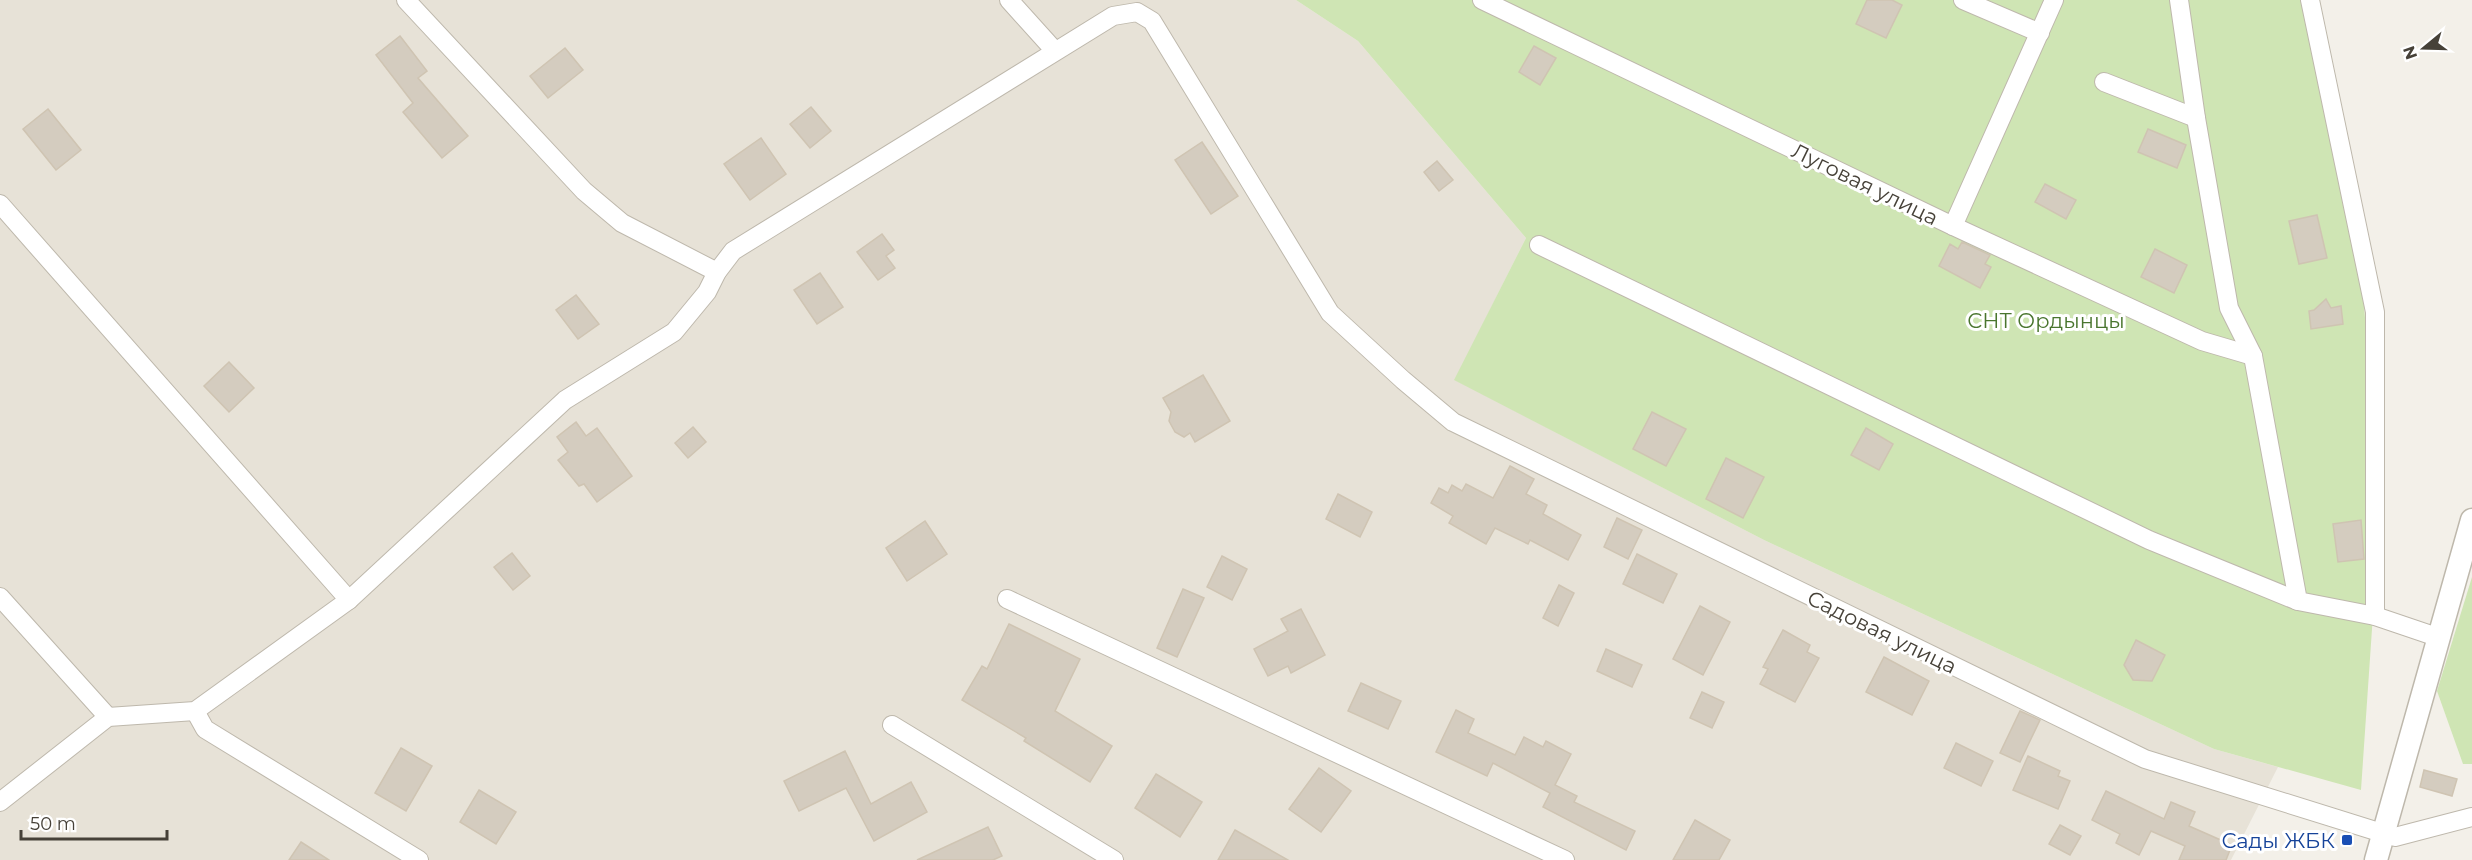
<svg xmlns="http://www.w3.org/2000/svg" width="2472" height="860" font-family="Montserrat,sans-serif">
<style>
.residential{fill:#e7e2d7}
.green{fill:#cfe5b4}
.building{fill:#d4ccbf;stroke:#cfc4b2;stroke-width:1.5}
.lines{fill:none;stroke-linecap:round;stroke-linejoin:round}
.minor-casing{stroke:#beb8ac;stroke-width:20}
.tertiary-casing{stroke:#beb8ac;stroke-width:25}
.minor{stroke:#fff;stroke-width:18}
.tertiary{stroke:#fff;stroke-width:22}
.transit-dot{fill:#1a4fb4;stroke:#fff;stroke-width:2}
.labels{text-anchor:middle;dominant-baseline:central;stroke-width:6;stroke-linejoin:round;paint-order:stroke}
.street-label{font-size:21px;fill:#464138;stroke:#fff}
.park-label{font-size:21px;fill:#49752e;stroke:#fff}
.transit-label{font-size:21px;fill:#164399;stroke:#fff;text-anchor:end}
</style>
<rect width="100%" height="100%" fill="#f3f0e9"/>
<path class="residential" d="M0,0H1296L1358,41L1526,238L1455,380L1764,540L2214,749L2278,767L2231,860H0Z"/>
<g class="green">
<path d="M1296,0H2304L2361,266L2380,512L2361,790L2214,749L1764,540L1454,380L1526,238L1358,41Z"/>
<path d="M2472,577V764H2463L2437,691Z"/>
</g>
<g class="building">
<path d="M1867,0H1892L1902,5L1886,38L1856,24Z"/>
<path d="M400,36L427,71L418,78L468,136L442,158L403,112L413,103L376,55Z"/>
<path d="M1534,46L1556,58L1540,85L1519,72Z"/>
<path d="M565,48L583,70L548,98L530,76Z"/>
<path d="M811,107L831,131L810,148L790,124Z"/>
<path d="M48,109L81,150L56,170L23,129Z"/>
<path d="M2148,129L2186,145L2177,168L2138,152Z"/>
<path d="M761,138L786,174L750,200L724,164Z"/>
<path d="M1202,142L1238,196L1211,214L1175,160Z"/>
<path d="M1437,161L1453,180L1439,191L1424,172Z"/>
<path d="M2045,184L2076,200L2066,219L2035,202Z"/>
<path d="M2317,215L2327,258L2299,264L2289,221Z"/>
<path d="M882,234L894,250L886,256L895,268L878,280L857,252Z"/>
<path d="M1962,242L1990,255L1985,264L1991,267L1980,288L1939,266L1950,244L1958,249Z"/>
<path d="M2155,249L2187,265L2174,293L2141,277Z"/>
<path d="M820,273L843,307L817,324L794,290Z"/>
<path d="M576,295L599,324L578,339L556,310Z"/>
<path d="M2326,299L2331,308L2341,306L2343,324L2311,329L2309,311L2314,310Z"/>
<path d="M229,362L254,388L229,412L204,386Z"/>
<path d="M1203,375L1230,421L1195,442L1190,433L1184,437L1175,432L1169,421L1171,412L1163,398Z"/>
<path d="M1652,412L1686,429L1666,466L1633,449Z"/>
<path d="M576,422L586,436L597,428L632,476L597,502L584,484L579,486L558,460L568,452L557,437Z"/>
<path d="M693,427L706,442L688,458L675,443Z"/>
<path d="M1866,428L1893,444L1879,470L1851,455Z"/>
<path d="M1726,458L1764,477L1743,518L1706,499Z"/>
<path d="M1510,466L1534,479L1526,494L1547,505L1543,514L1581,535L1568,560L1530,540L1528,544L1495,528L1486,544L1449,523L1453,516L1431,503L1439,488L1448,493L1452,485L1462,491L1466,484L1493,498Z"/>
<path d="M1338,494L1372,512L1360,537L1326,519Z"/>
<path d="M1617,518L1642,530L1628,559L1604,547Z"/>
<path d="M2361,520L2364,559L2338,562L2333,524Z"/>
<path d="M925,521L947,554L907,581L886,548Z"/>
<path d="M512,553L530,576L513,590L494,567Z"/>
<path d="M1637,554L1677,574L1663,603L1623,584Z"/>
<path d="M1222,556L1247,569L1232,600L1207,587Z"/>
<path d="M1559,585L1574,593L1558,626L1543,618Z"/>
<path d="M1183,589L1204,598L1177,657L1157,648Z"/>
<path d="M1700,606L1730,622L1703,675L1673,659Z"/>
<path d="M1301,609L1325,655L1291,673L1288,666L1268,676L1254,649L1288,631L1281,619Z"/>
<path d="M1009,624L1080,659L1055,711L1112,746L1090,782L1024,741L1026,738L962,700L982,666L987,669Z"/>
<path d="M1783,630L1810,645L1807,652L1819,658L1795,702L1760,684L1768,669L1763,667Z"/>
<path d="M2136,640L2165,655L2152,681L2133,680L2124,665Z"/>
<path d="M1606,649L1642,665L1632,687L1597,671Z"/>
<path d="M1884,657L1929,681L1912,715L1866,692Z"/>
<path d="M1361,683L1401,701L1388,729L1348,711Z"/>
<path d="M1702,692L1724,702L1712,728L1690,718Z"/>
<path d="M1456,710L1474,719L1468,733L1515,755L1524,737L1543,747L1546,741L1571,754L1555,785L1577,796L1574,802L1635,831L1626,850L1543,807L1550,793L1493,763L1487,776L1436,752Z"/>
<path d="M2020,711L2040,720L2020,762L2000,753Z"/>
<path d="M1956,743L1993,761L1981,786L1944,768Z"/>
<path d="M401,748L432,766L406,811L375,793Z"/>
<path d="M845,751L871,804L911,782L927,812L874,841L846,788L799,811L784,781Z"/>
<path d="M2028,756L2060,771L2058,776L2070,781L2058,809L2013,790Z"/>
<path d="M1319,768L1351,791L1321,832L1289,809Z"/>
<path d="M2424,770L2457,779L2452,796L2420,787Z"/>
<path d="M1156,774L1202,802L1180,837L1135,808Z"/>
<path d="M479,790L516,812L496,844L460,822Z"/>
<path d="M2106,791L2164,819L2171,802L2195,812L2189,826L2232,845L2226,860H2179L2185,846L2151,831L2139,855L2116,843L2120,834L2092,820Z"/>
<path d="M1695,820L1730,840L1719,860H1673Z"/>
<path d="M2060,825L2081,836L2070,855L2049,844Z"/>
<path d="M988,827L1002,856L993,860H917Z"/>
<path d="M1235,830L1288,860H1218Z"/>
<path d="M301,842L329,860H289Z"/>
</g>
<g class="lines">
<g class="minor-casing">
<g id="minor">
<path d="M406,0L584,191L622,223L717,272"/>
<path d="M1009,0L1055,51"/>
<path d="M1482,0L1953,226L2202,341L2253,356"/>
<path d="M1963,0L2040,33"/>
<path d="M2179,0L2196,118L2229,308L2253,356L2298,601L2375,616L2437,637"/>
<path d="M2310,0L2375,312V616"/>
<path d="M2104,82L2196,118"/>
<path d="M0,204L349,600"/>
<path d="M1953,226L2054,0"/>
<path d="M1539,245L2149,540L2298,601"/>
<path d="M0,597L108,717"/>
<path d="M1007,599L1565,860"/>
<path d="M195,711L205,729L419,860"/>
<path d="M892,725L1114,860"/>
<path d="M0,802L108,717L195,711L349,600L565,400L674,332L707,292L717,272L733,251L1113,16L1137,12L1152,21L1330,313L1403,380L1453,422L2145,759L2395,837L2472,817"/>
</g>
</g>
<g class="tertiary-casing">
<path id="tertiary" d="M2376,860L2472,520"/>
</g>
<use href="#minor" class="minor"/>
<use href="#tertiary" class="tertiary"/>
</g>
<rect class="transit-dot" x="2341" y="834" width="12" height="12" rx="3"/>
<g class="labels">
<g class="street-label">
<text transform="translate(1865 184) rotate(26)">Луговая улица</text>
<text transform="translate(1882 632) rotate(26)">Садовая улица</text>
</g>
<g class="park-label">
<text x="2046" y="320">СНТ Ордынцы</text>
</g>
<g class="transit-label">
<text x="2335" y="840">Сады ЖБК</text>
</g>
</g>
<g transform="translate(2424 48) rotate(251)" stroke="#ffffff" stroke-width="4.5" paint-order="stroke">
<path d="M0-4.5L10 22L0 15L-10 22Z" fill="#464138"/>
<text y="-9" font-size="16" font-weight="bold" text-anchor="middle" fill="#464138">N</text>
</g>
<path d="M21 830v9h146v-9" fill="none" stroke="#464138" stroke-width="3"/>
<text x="30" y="830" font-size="18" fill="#464138" stroke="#ffffff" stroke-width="4.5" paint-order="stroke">50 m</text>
</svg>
